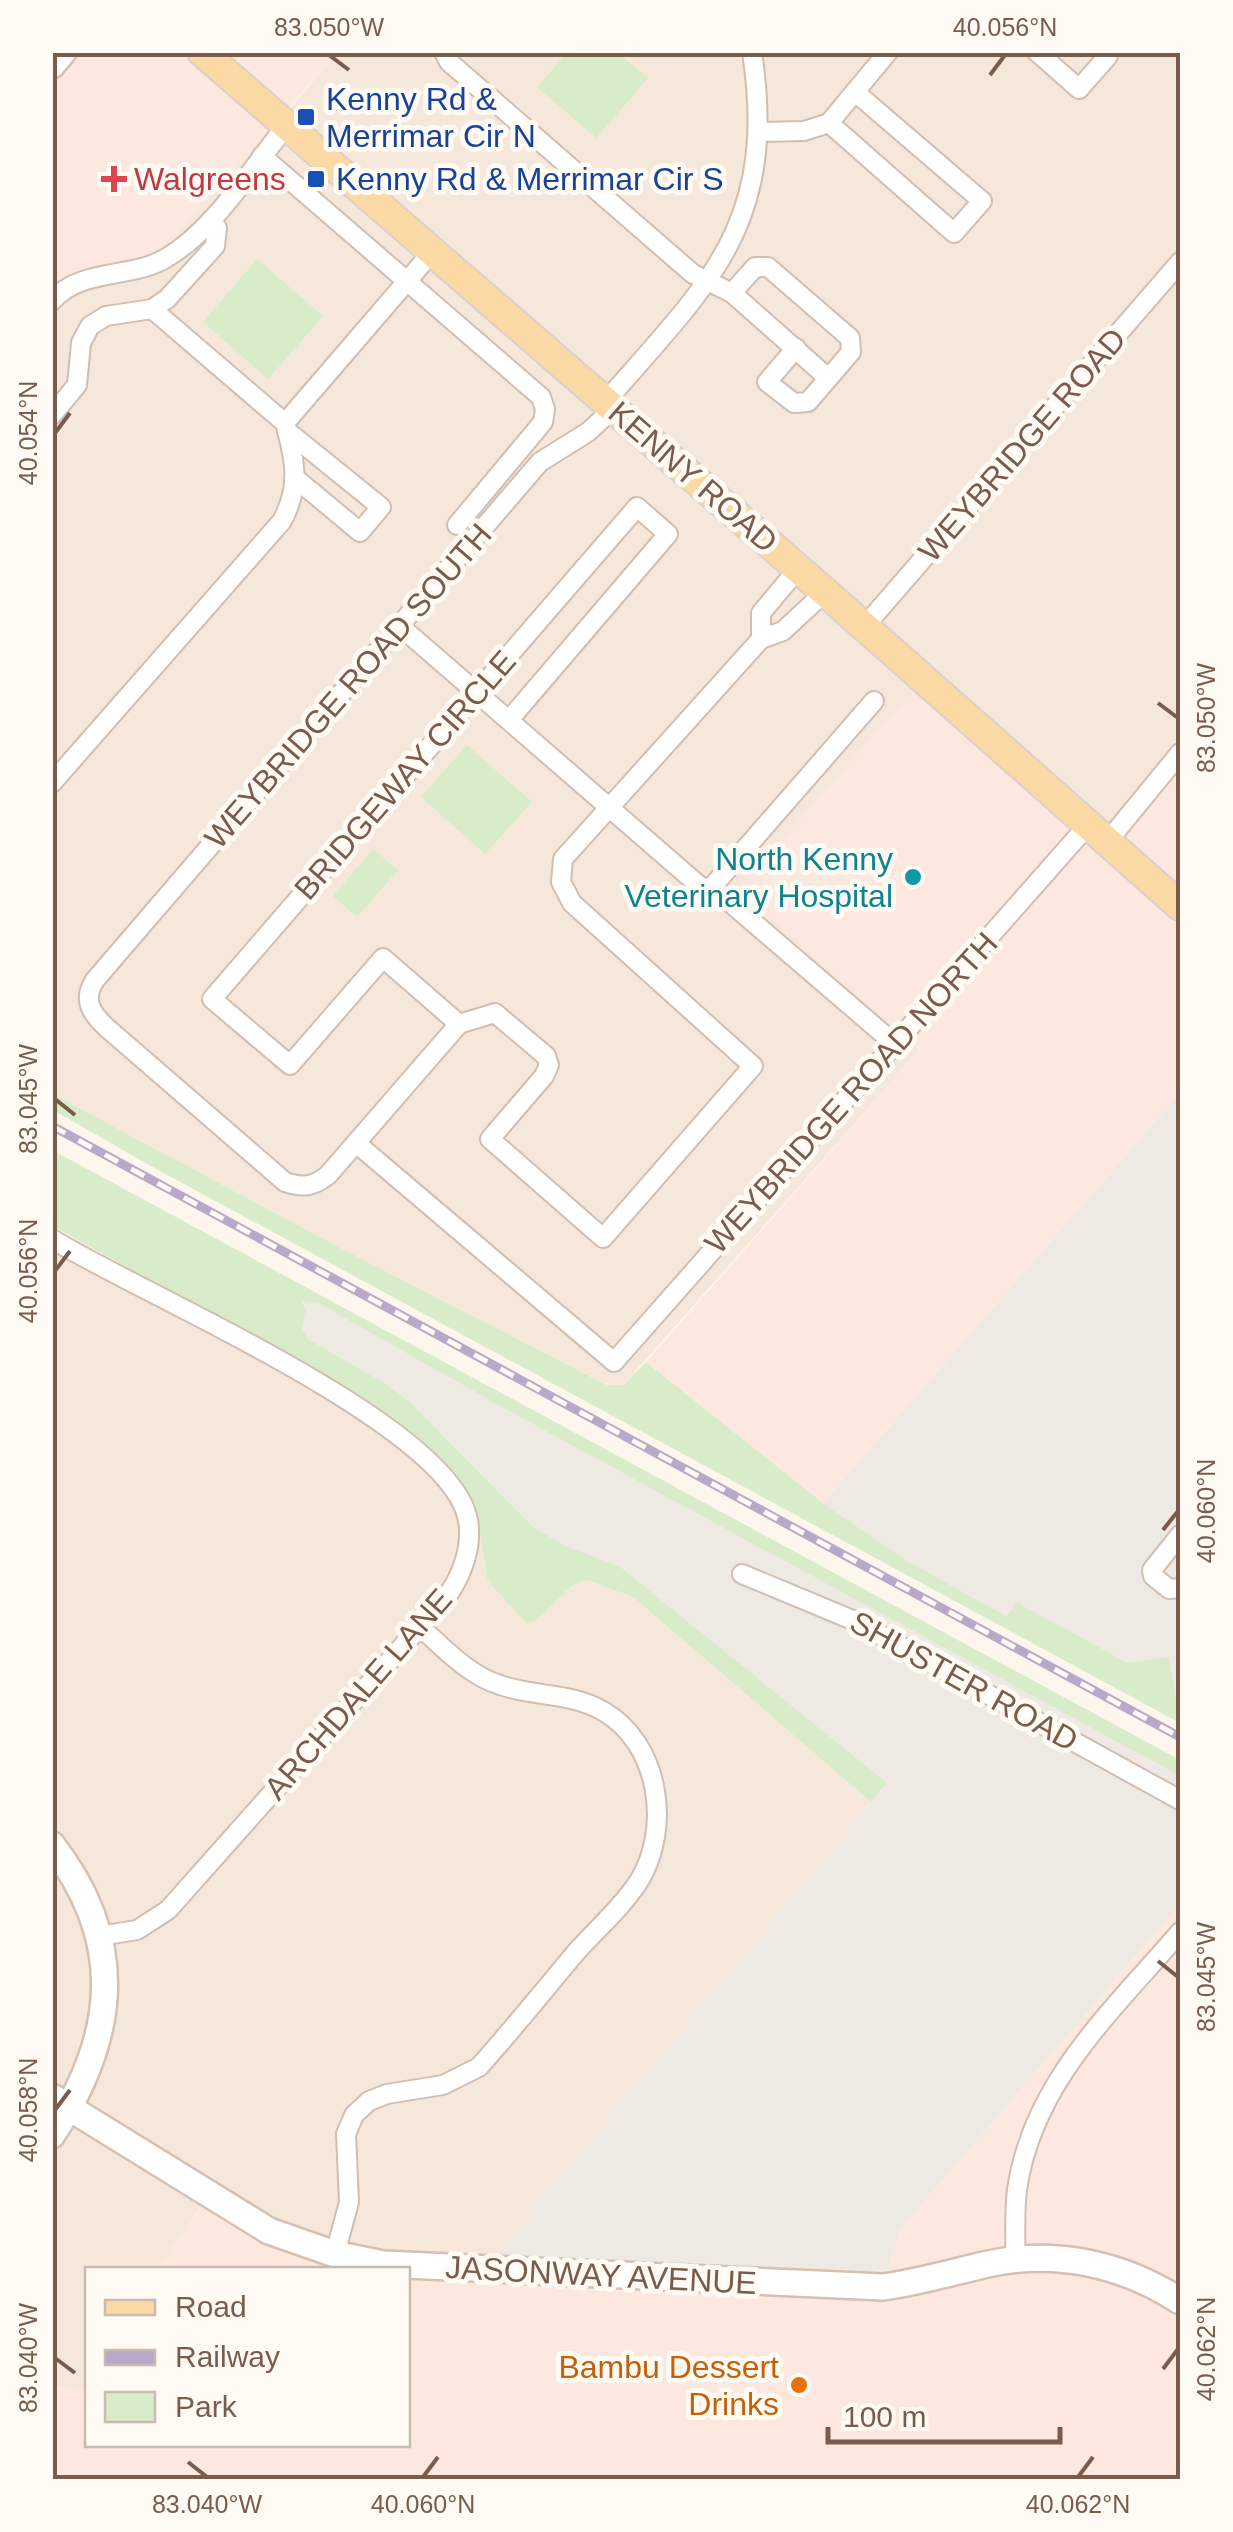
<svg xmlns="http://www.w3.org/2000/svg" width="1233" height="2532" font-family="Arial,sans-serif">
<style>
.residential{fill:#f5e8da}
.commercial{fill:#fde8e0}
.industrial{fill:#efe9e4}
.green{fill:#d8ecc9}
.lines{fill:none;stroke-linecap:round;stroke-linejoin:round}
.street-casing{stroke:#d1beb0;stroke-width:22}
.secondary-casing{stroke:#d6c0b0;stroke-width:30}
.primary-casing{stroke:#dad1cd;stroke-width:32}
.street{stroke:#fff;stroke-width:18}
.secondary{stroke:#fff;stroke-width:25}
.primary{stroke:#fbd9a5;stroke-width:28}
.rail-casing{stroke:#b9a8c9;stroke-width:9}
.rail{stroke:#fffaf3;stroke-width:5;stroke-dasharray:15;stroke-linecap:butt}
.ticks{fill:none;stroke:#7a5c4d;stroke-width:4}
.transit-dot{fill:#1a4fb4;stroke:#fffaf3;stroke-width:4}
.health-dot{fill:#e0444e;stroke:#fffaf3;stroke-width:4}
.culture-dot{fill:#0f9aa8;stroke:#fffaf3;stroke-width:4}
.food-dot{fill:#e8710a;stroke:#fffaf3;stroke-width:4}
.labels{text-anchor:middle;dominant-baseline:central;stroke-width:10;stroke-linejoin:round;paint-order:stroke}
.transit-label{font-size:32px;fill:#164399;stroke:#fffaf3;text-anchor:start}
.health-label{font-size:32px;fill:#be3a42;stroke:#fffaf3;text-anchor:start}
.street-label{font-size:32px;fill:#7a5c4d;stroke:#fffaf3}
.culture-label{font-size:32px;fill:#0d838f;stroke:#fffaf3;text-anchor:end}
.food-label{font-size:32px;fill:#c56008;stroke:#fffaf3;text-anchor:end}
.neatline{fill:none;stroke:#7a5c4d;stroke-width:4}
.ticks-label{font-size:25px;text-anchor:middle;fill:#7a5c4d}
</style>
<rect width="100%" height="100%" fill="#fdf6ec"/>
<g class="residential">
<path d="M337,53H1180V754L1107,836L739,890L920,1050L623,1385H608L333,1244L53,1094L52,293L280,120Z"/>
<path d="M53,1227L310,1370L388,1419L449,1469L467,1492L479,1522L487,1580L534,1622L572,1586L588,1580L633,1597L871,1802L483,2271L376,2264L207,2197L158,2269L88,2270L87,2391L53,2386Z"/>
</g>
<g class="commercial">
<path d="M53,53H337L167,246L57,288L53,293Z"/>
<path d="M923,679L1107,836L1180,754V1093L823,1503L646,1362L920,1050L738,890Z"/>
<path d="M1180,1904V2479L53,2480V2386L87,2391L88,2444H408V2270L158,2269L207,2197L317,2250L882,2287L899,2231Z"/>
</g>
<g class="industrial">
<path d="M1180,1093V1713L1128,1663L1019,1604L1006,1616L906,1560L823,1503Z"/>
<path d="M300,1301L320,1304L1180,1776V1904L899,2231L883,2287L483,2271L887,1783L568,1547L533,1527L410,1402L383,1382L308,1339L302,1328Z"/>
</g>
<g class="green">
<path d="M567,53H618L648,78L596,138L537,87Z"/>
<path d="M257,259L323,316L268,379L203,322Z"/>
<path d="M467,745L532,802L485,854L421,797Z"/>
<path d="M373,849L398,870L357,917L333,896Z"/>
<path d="M53,1094L333,1244L607,1385H623L646,1362L823,1503L906,1560L1006,1616L1018,1603L1128,1663L1169,1657L1180,1723L149,1165L53,1110Z"/>
<path d="M52,1150L1180,1760V1776L511,1412L320,1304L301,1301L306,1310L302,1328L308,1339L383,1382L410,1402L533,1527L568,1547L620,1567L887,1783L871,1802L633,1597L587,1580L572,1586L534,1622L526,1623L487,1580L479,1522L467,1493L449,1469L388,1419L310,1370L53,1226Z"/>
</g>
<g class="lines">
<g class="street-casing">
<g id="street">
<path d="M444,52L449,62L693,274L732,293L828,378"/>
<path d="M1037,52L1079,89L1108,56L1103,52"/>
<path d="M829,123L954,233L982,201L855,92"/>
<path d="M759,132L804,131L829,123L888,52"/>
<path d="M262,156L541,397L545,409L543,422L457,525"/>
<path d="M732,293L755,267H768L850,338L851,352L808,402L794,403L767,382L796,348"/>
<path d="M52,301C80,268 132,279 166,258C213,231 252,168 286,126"/>
<path d="M152,309L285,423"/>
<path d="M606,401C710,282 778,224 752,52"/>
<path d="M614,408L588,432L540,462L95,980C82,1000 91,1013 107,1028L285,1182C303,1188 313,1187 328,1175L459,1024L495,1013L546,1056L549,1065L544,1076L490,1139L603,1238L753,1066L572,903L561,882L563,859L761,639L783,631L825,592"/>
<path d="M52,415L77,385L81,343L90,326L106,316L152,309L167,299L215,246L217,228L211,220"/>
<path d="M285,423L433,251"/>
<path d="M287,431L381,507L360,532L295,478"/>
<path d="M401,627L702,888L712,887L896,1045"/>
<path d="M864,627L1180,262"/>
<path d="M761,639V613L798,569"/>
<path d="M52,783L282,521C301,486 295,460 285,423"/>
<path d="M1107,842L1180,753"/>
<path d="M712,887L874,701"/>
<path d="M459,1024L383,958L290,1065L212,999L637,507L668,534L509,720"/>
<path d="M356,1143L614,1362L1088,825"/>
<path d="M52,1239C139,1293 443,1421 467,1516C474,1543 463,1573 448,1595L168,1910L137,1930L100,1936"/>
<path d="M1180,1535L1152,1570L1153,1576L1169,1589L1180,1588"/>
<path d="M742,1574L855,1621L1180,1800"/>
<path d="M335,2254L349,2202L346,2134L354,2115L369,2101L387,2094L443,2085L479,2067C513,2029 545,1989 578,1950C598,1928 623,1906 639,1881C672,1827 659,1743 603,1711C570,1692 534,1697 500,1685C468,1675 444,1648 420,1627"/>
<path d="M1015,2260C1016,2237 1014,2213 1017,2190C1032,2083 1113,2010 1180,1932"/>
</g>
</g>
<g class="secondary-casing">
<g id="secondary">
<path d="M52,65L63,52"/>
<path d="M52,1845C127,1942 117,2036 52,2135"/>
<path d="M52,2097L269,2231L335,2254L383,2264L883,2287C919,2282 953,2272 988,2264C1055,2249 1123,2264 1180,2301"/>
</g>
</g>
<g class="primary-casing">
<path id="primary" d="M202,52L825,592L1180,906"/>
</g>
<use href="#street" class="street"/>
<use href="#secondary" class="secondary"/>
<use href="#primary" class="primary"/>
<g class="rail-casing">
<path id="rail" d="M52,1126L1180,1737"/>
</g>
<use href="#rail" class="rail"/>
</g>
<path class="ticks" d="M329,55L349,70M990,75L1005,55M55,433L70,413M1158,703L1178,718M55,1099L75,1115M55,1271L70,1251M1163,1530L1178,1511M1158,1961L1178,1977M55,2110L70,2090M55,2358L75,2373M1163,2369L1178,2349M188,2462L207,2477M423,2477L438,2457M1078,2477L1093,2457"/>
<g class="transit-dot">
<rect x="296" y="107" width="20" height="20" rx="5"/>
<rect x="306" y="169" width="20" height="20" rx="5"/>
</g>
<path class="health-dot" d="M109 164h10v10h10v10h-10v10h-10v-10h-10v-10h10z"/>
<circle class="culture-dot" cx="913" cy="877" r="10"/>
<circle class="food-dot" cx="799" cy="2385" r="10"/>
<g class="labels">
<g class="transit-label">
<text x="326" y="99">Kenny Rd &amp;<tspan x="326" dy="37">Merrimar Cir N</tspan></text>
<text x="336" y="179">Kenny Rd &amp; Merrimar Cir S</text>
</g>
<g class="health-label">
<text x="134" y="179">Walgreens</text>
</g>
<g class="street-label">
<text transform="translate(1022 445) rotate(-49)">WEYBRIDGE ROAD</text>
<text transform="translate(693 477) rotate(41)">KENNY ROAD</text>
<text transform="translate(348 686) rotate(-49)">WEYBRIDGE ROAD SOUTH</text>
<text transform="translate(405 775) rotate(-49)">BRIDGEWAY CIRCLE</text>
<text transform="translate(851 1093) rotate(-48)">WEYBRIDGE ROAD NORTH</text>
<text transform="translate(964 1681) rotate(29)">SHUSTER ROAD</text>
<text transform="translate(358 1694) rotate(-49)">ARCHDALE LANE</text>
<text transform="translate(601 2275) rotate(3)">JASONWAY AVENUE</text>
</g>
<g class="culture-label">
<text x="893" y="859">North Kenny<tspan x="893" dy="37">Veterinary Hospital</tspan></text>
</g>
<g class="food-label">
<text x="779" y="2367">Bambu Dessert<tspan x="779" dy="37">Drinks</tspan></text>
</g>
</g>
<rect width="1233" height="2532" fill="none" stroke="#fffaf3" stroke-width="110"/>
<rect x="85" y="2267" width="325" height="180" fill="#fffaf3" stroke="#cabbb1" stroke-width="2.5"/>
<rect x="105" y="2300" width="50" height="15" fill="#fbd9a5" stroke="#cabbb1" stroke-width="2.5"/>
<text x="175" y="2317" font-size="30" fill="#7a5c4d">Road</text>
<rect x="105" y="2350" width="50" height="15" fill="#b9a8c9" stroke="#cabbb1" stroke-width="2.5"/>
<text x="175" y="2367" font-size="30" fill="#7a5c4d">Railway</text>
<rect x="105" y="2392" width="50" height="30" fill="#d8ecc9" stroke="#cabbb1" stroke-width="2.5"/>
<text x="175" y="2417" font-size="30" fill="#7a5c4d">Park</text>
<path d="M828 2427v15h232v-15" fill="none" stroke="#7a5c4d" stroke-width="5"/>
<text x="843" y="2427" font-size="30" fill="#7a5c4d" stroke="#fffaf3" stroke-width="8" paint-order="stroke">100 m</text>
<rect x="55" y="55" width="1123" height="2422" class="neatline"/>
<g class="ticks-label">
<text x="329" y="36">83.050°W</text>
<text x="1005" y="36">40.056°N</text>
<text transform="translate(28 433) rotate(-90)" y="9">40.054°N</text>
<text transform="translate(1206 718) rotate(-90)" y="9">83.050°W</text>
<text transform="translate(28 1099) rotate(-90)" y="9">83.045°W</text>
<text transform="translate(28 1271) rotate(-90)" y="9">40.056°N</text>
<text transform="translate(1206 1511) rotate(-90)" y="9">40.060°N</text>
<text transform="translate(1206 1977) rotate(-90)" y="9">83.045°W</text>
<text transform="translate(28 2110) rotate(-90)" y="9">40.058°N</text>
<text transform="translate(1206 2349) rotate(-90)" y="9">40.062°N</text>
<text transform="translate(28 2358) rotate(-90)" y="9">83.040°W</text>
<text x="207" y="2513">83.040°W</text>
<text x="423" y="2513">40.060°N</text>
<text x="1078" y="2513">40.062°N</text>
</g>
</svg>
